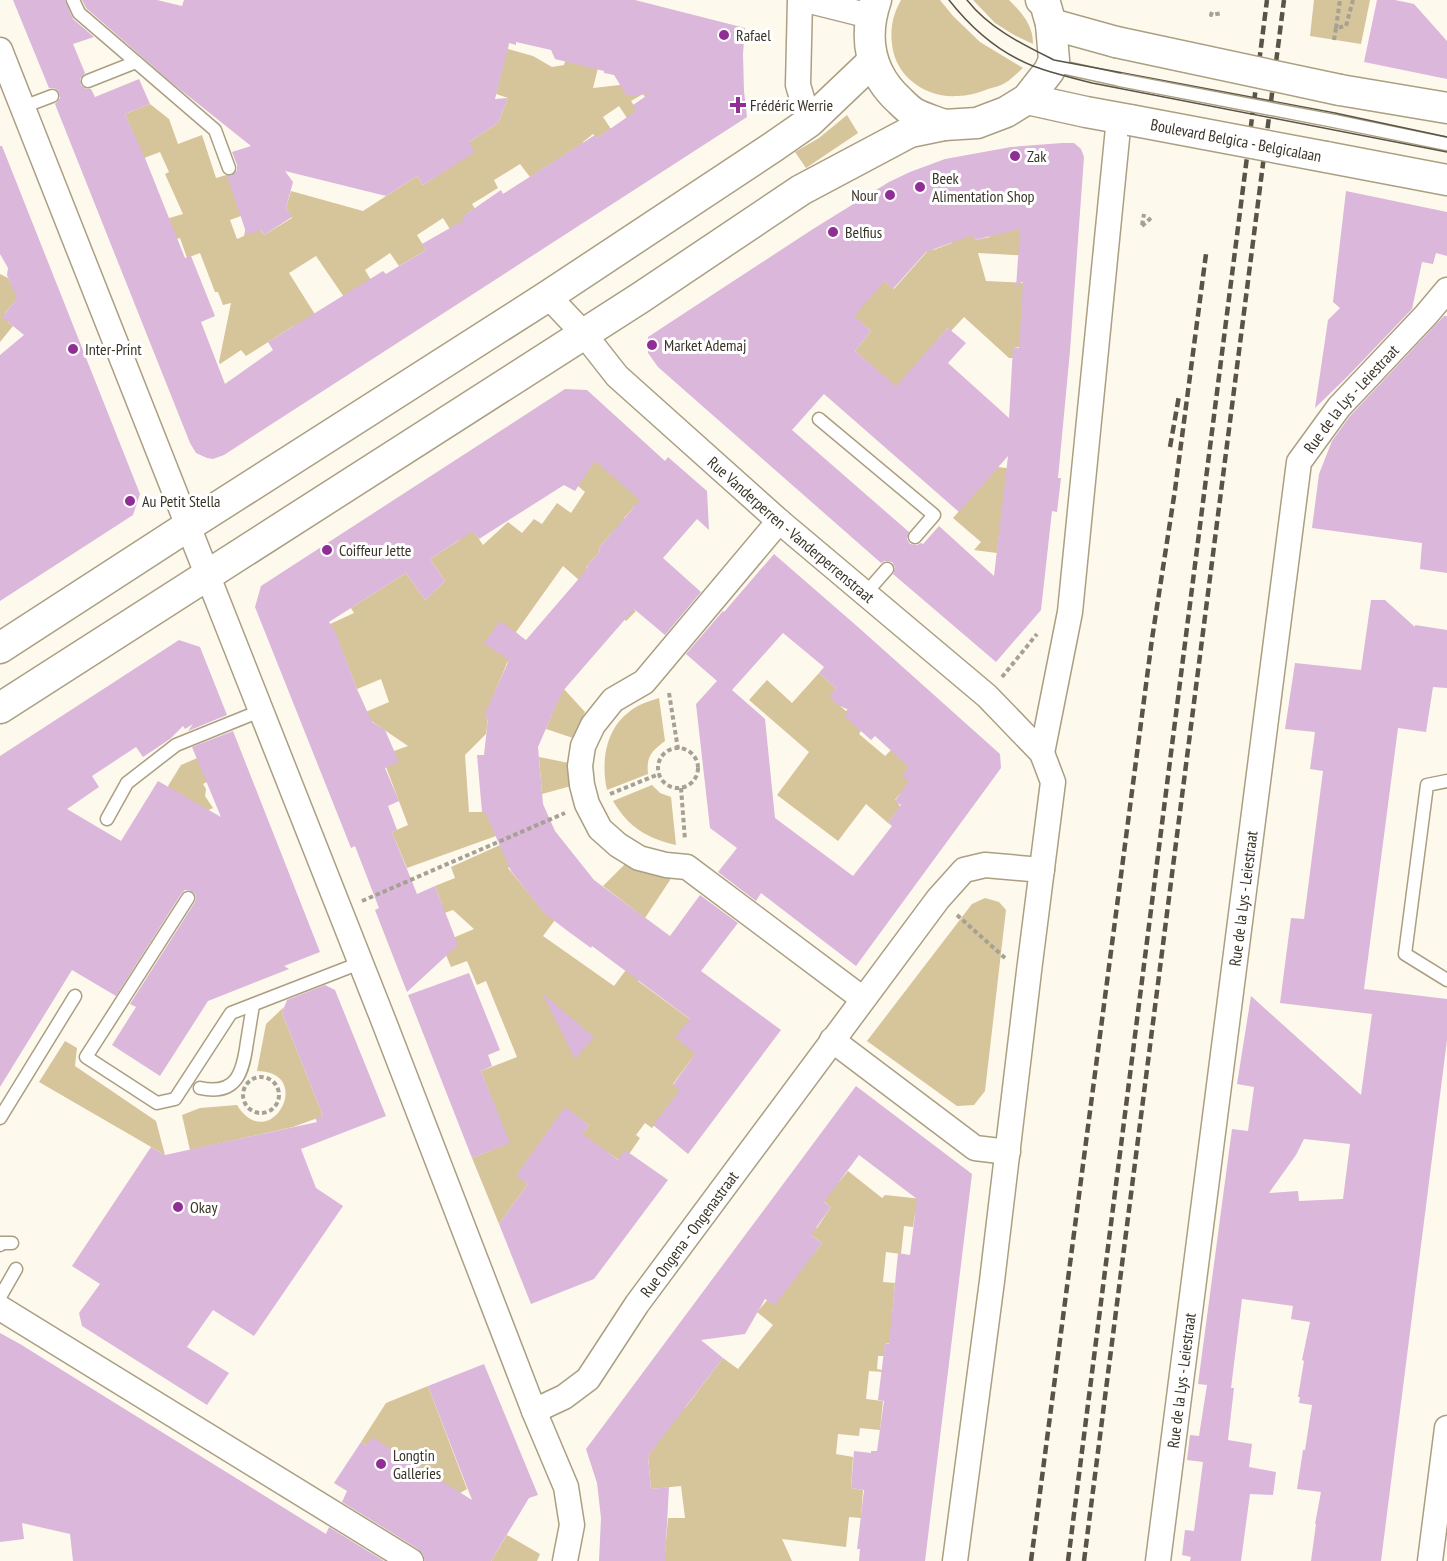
<svg xmlns="http://www.w3.org/2000/svg" width="1447" height="1561" font-family="'PT Sans Narrow',sans-serif">
<style>
.green{fill:#d6c49a}
.building{fill:#dab7db;fill-rule:evenodd}
.lines{fill:none;stroke-linecap:round;stroke-linejoin:round}
.service-casing{stroke:#ab9f82;stroke-width:15}
.minor-casing{stroke:#ab9f82;stroke-width:27}
.tertiary-casing{stroke:#ab9f82;stroke-width:33}
.path{stroke:#a6a195;stroke-width:4;stroke-dasharray:4.5 3;stroke-linecap:butt}
.service{stroke:#fff;stroke-width:12}
.minor{stroke:#fff;stroke-width:24}
.tertiary{stroke:#fff;stroke-width:30}
.tram{stroke:#595448;stroke-width:1.5}
.rail{stroke:#595448;stroke-width:4.5;stroke-dasharray:9 4.5;stroke-linecap:butt}
.service-bridge-casing{stroke:#ab9f82;stroke-width:15;stroke-linecap:butt}
.tertiary-bridge-casing{stroke:#ab9f82;stroke-width:33;stroke-linecap:butt}
.service-bridge{stroke:#fff;stroke-width:12}
.tertiary-bridge{stroke:#fff;stroke-width:30}
.poi-dot{fill:#902e96;stroke:#fff;stroke-width:2}
.labels{text-anchor:middle;dominant-baseline:central;stroke-width:6;stroke-linejoin:round;paint-order:stroke}
.poi-label{font-size:16px;fill:#393428;stroke:#fff;text-anchor:start}
.street-label{font-size:16px;fill:#393428;stroke:#fff}
</style>
<rect width="100%" height="100%" fill="#fef9ed"/>
<g class="green">
<path d="M901,0H940L953,16L980,42L1023,68C1017,73 1012,79 1005,83C1000,86 994,87 988,89C978,93 968,96 957,96C925,98 895,76 892,44C890,28 893,14 901,0Z"/>
<path d="M973,0H1009C1023,14 1033,25 1033,44L1014,35L995,23Z"/>
<path d="M1314,0H1370L1361,44L1310,36Z"/>
<path d="M509,41L508,49L533,56L552,67L564,65L567,55L599,64L593,88L655,81L662,122L643,94L631,101L638,112L627,118L619,106L603,117L611,129L597,138L593,134L583,142V143L530,177L520,164L494,180L498,188L472,204L479,215L476,217L472,210L463,217L466,223L463,250L443,218L417,235L426,250L399,266L390,253L365,270L371,280L344,297L316,256L289,273L316,316L292,327L246,356L241,350L220,364L219,362L231,303L223,305L218,292H215L200,253L187,258L180,238L174,240L166,219L183,214L165,174L169,172L160,152L144,158L125,114L150,104L169,119L178,144L202,135L216,178L260,165L241,216L230,220L237,239L244,236L249,213L264,235L292,218L286,208L291,191L363,211L417,176L423,185L449,168L443,159L498,123L508,98L496,94Z"/>
<path d="M847,115L858,133L806,168L795,152L819,138Z"/>
<path d="M1041,209L1033,256L978,253L986,281L1028,283L1033,348L1014,347L1013,358H1009L964,317L951,331L948,328L916,365L998,467L1030,471L999,535L997,553L974,550L981,542L953,518L993,472L855,351L871,331L843,307L885,281L894,289L931,247L933,250L952,243L949,234L970,222L975,240L990,237L983,211Z"/>
<path d="M0,274L8,278L19,297L5,313L8,322L13,326L0,342Z"/>
<path d="M603,453L644,503L634,507L624,518L626,522L610,535L598,549L600,551L586,567L636,611L626,621L563,566L516,632L528,644L507,663L485,716L488,718L486,734L465,755L469,812H486L496,836L407,868L392,832L408,825L386,767L394,751L408,746L361,714L389,702L381,679L357,689L340,645L330,624L354,613L351,608L406,573L425,600L445,581L430,559L458,541L472,529L483,545L508,522L522,533L534,519L542,524L557,503L571,513L585,492L578,486L592,464Z"/>
<path d="M819,673L836,688L830,697L846,711L848,709L849,710L861,731L859,734L885,756L891,750L949,755L899,795L895,800L899,804L900,807L888,823L866,804L838,841L777,795L809,752L749,700L767,680L792,703Z"/>
<path d="M563,688L585,712L573,738L546,729Z"/>
<path d="M659,698L665,741C652,751 646,756 648,774L607,790C601,763 605,730 629,712C637,705 649,701 659,698Z"/>
<path d="M202,756L207,782L203,784L206,789L205,796L213,808L202,813L199,865L168,786L181,765Z"/>
<path d="M539,757L569,763L571,786L542,794Z"/>
<path d="M652,785L660,793L671,797L676,845C647,838 629,828 613,801Z"/>
<path d="M500,845L510,867L508,868L543,911L555,920L543,936L614,986L650,938L662,947L638,981L710,1034L673,1084L683,1092L652,1128L645,1123L636,1135L640,1138L623,1163L607,1152L586,1181L542,1192L589,1125L565,1108L517,1175L528,1184L499,1224L472,1158L509,1143L481,1071L517,1057L486,981L477,985L467,961L451,967L441,943L474,929L453,910L433,917L430,909L442,904L435,886L455,878L451,867Z"/>
<path d="M626,863L646,873L672,877L645,918L603,886Z"/>
<path d="M985,898L999,902L1006,910L985,1091L974,1105L957,1106L867,1041L972,904Z"/>
<path d="M284,1007L282,1013L323,1116L293,1127L190,1150L182,1115L200,1108L237,1105C269,1157 317,1072 257,1071L266,1024Z"/>
<path d="M65,1041L77,1048L75,1066L156,1121L165,1155L39,1082Z"/>
<path d="M848,1171L882,1198L885,1195L922,1199L915,1214L913,1227L904,1226L901,1254L886,1252L883,1282L895,1283L892,1316L920,1319L905,1345L885,1343L884,1356H878L877,1369L882,1370V1372L869,1371L866,1399L883,1401L880,1430L860,1428L859,1436L838,1434L836,1454L853,1457L851,1488L863,1490L861,1518L849,1517L846,1547L782,1539L792,1561H637L665,1554L668,1518H685L681,1486L651,1489L648,1456L682,1406L685,1408L723,1358L738,1369L773,1325L757,1312L775,1291L781,1295L822,1243L803,1229L817,1228L831,1207L818,1197L832,1178L839,1182Z"/>
<path d="M428,1386L467,1489L460,1493L361,1442L386,1403Z"/>
<path d="M507,1535L540,1554L537,1561H491Z"/>
</g>
<g class="building">
<path d="M13,0H65L73,19L94,37L73,44L85,73L80,79L81,85L86,89H91L95,97L139,79L150,104L125,114L145,158L185,258L191,256L215,316L201,322L225,384L273,350L268,342L383,271L386,274L426,250L422,244L464,220L462,217L501,190L503,194L595,135L597,138L636,111L633,105L649,94L627,96L614,75L604,73V71L555,59L551,50L516,42V45L509,43L495,99L508,98L498,123L469,142L475,152L423,185L417,176L386,196L285,171L293,182L286,208L292,217L264,235L261,230L247,235L227,176L232,175L237,170V165L232,152L251,146L172,83L86,8L82,0H157L182,6L184,0H635L745,28L743,54L744,91L747,117L224,455L213,459L207,458L196,453L190,443L55,104L60,98L59,93L54,88H49Z"/>
<path d="M1377,0H1395L1414,4L1447,41V79L1364,62Z"/>
<path d="M1062,143H1074L1081,149L1084,157L1070,351L1058,478H1061L1057,512L1052,511L1041,610L996,662L893,574L895,567L892,562L885,561L881,563L658,367L648,353V337L813,229L889,182L910,172L945,159L1011,147ZM1020,229L1016,288L1021,282H1023L1019,348L1013,347L1009,418L948,363L966,343L948,328L896,386L855,351L871,331L854,316L885,281L893,289L926,252L973,235L975,240ZM824,394L959,512L1008,456L994,576L939,526L923,544L921,543L917,545L910,544L907,539L909,532L792,430Z"/>
<path d="M0,146H2L140,494L133,515L0,601V355L24,335L2,317L17,299L7,275L8,268L0,254Z"/>
<path d="M1346,191L1447,212V256L1436,253L1433,264L1422,262L1412,309L1348,376L1315,408L1328,320L1340,308L1333,302Z"/>
<path d="M1444,316H1447V573L1420,569L1422,543L1312,528L1319,474L1332,441L1350,416Z"/>
<path d="M565,389L587,390L665,461L668,457L707,491L709,530L697,519L663,558L701,592L665,635L634,609L562,692L538,747L543,804L555,831L594,880L670,936L700,895L738,923L701,971L781,1030L688,1154L653,1125L680,1090L673,1085L695,1054L675,1037L690,1019L592,946L591,948L569,932L544,913L525,889L511,871L485,812H482L477,755H484L488,718L484,716L509,660L484,643L500,621L526,640L588,568L586,567L600,551L598,549L640,500L595,461L575,491L564,485L479,539L473,531L430,559L445,581L425,600L406,573L329,622L335,631L357,689L372,722L385,730L399,762L385,768L399,801L388,806L397,830L392,832L417,894L435,886L458,945L407,992L375,910L379,908L355,846L351,848L255,607L261,586Z"/>
<path d="M774,554L858,627L1000,754L1001,768L856,966L761,893L756,901L718,872L737,848L710,828L696,704L717,681L686,654L723,611L724,612ZM783,633L824,667L819,673L836,688L829,697L838,705L849,710L844,716L871,740L875,736L909,767L902,776L909,781L895,801L901,805L888,823L892,826L853,876L775,818L765,719L732,690Z"/>
<path d="M1371,600H1385L1415,627V625L1447,630V688L1433,687L1426,732L1398,728L1364,989L1447,999V1040L1381,1561H1311L1316,1524H1315L1321,1492L1297,1489L1303,1450H1305L1312,1405L1299,1403L1300,1397H1298L1304,1361L1302,1360L1310,1322L1291,1319L1293,1306L1242,1299L1231,1388H1234L1228,1440L1252,1444L1249,1467L1276,1472L1273,1495L1250,1494L1241,1561H1190L1191,1557L1182,1555L1185,1530L1194,1531L1203,1462L1187,1460L1190,1435L1199,1436L1207,1385L1198,1384L1232,1129L1248,1131L1254,1087L1237,1084L1251,996L1361,1095L1372,1014L1280,1003L1291,918L1304,919L1323,771L1310,769L1315,732L1285,729L1295,663L1361,670ZM1304,1139L1350,1144L1343,1199L1299,1201L1298,1191L1269,1193L1296,1155Z"/>
<path d="M179,640L200,647L227,715L188,731L193,724L185,729L183,726L170,739L143,757L136,747L92,776L99,787L67,809L121,841L158,781L221,817L192,747L233,731L320,952L284,966L289,969L208,1001L160,1076L112,1045L136,1007L130,1004L195,902L196,898L195,894L189,890H185L181,894L116,996L72,970L0,1087V756Z"/>
<path d="M469,973L500,1050L488,1055L492,1066L481,1071L510,1143L472,1158L408,995Z"/>
<path d="M325,985L335,990L386,1116L301,1149L316,1188L343,1206L254,1336L213,1310L187,1347L229,1373L207,1405L82,1326L79,1313L100,1284L72,1266L151,1147L165,1155L317,1122L315,1118L323,1116L282,1013L287,1000Z"/>
<path d="M542,993L594,1037L575,1059Z"/>
<path d="M856,1086L972,1174L925,1561H859L860,1549H857L864,1490L851,1488L854,1451L871,1453V1451H877L884,1401L878,1400L885,1343L889,1344L898,1253L910,1255L917,1199L859,1155L824,1202L831,1207L811,1235L822,1243L775,1305L765,1299L745,1334L701,1340L723,1358L648,1456L651,1489L669,1487L665,1561H599L601,1518L597,1483L586,1449Z"/>
<path d="M565,1107L589,1125L583,1134L618,1160L625,1150L668,1180L594,1279L531,1304L499,1224L528,1184L516,1176Z"/>
<path d="M0,1333L20,1344L326,1534L329,1527L384,1561H73L70,1534L22,1523L24,1539L0,1542Z"/>
<path d="M484,1364L538,1495L529,1498L491,1561H425L423,1554L418,1549L342,1502L347,1491L334,1483L361,1442L367,1445L372,1437L472,1500L428,1386Z"/>
</g>
<g class="lines">
<g class="service-casing">
<g id="service">
<path d="M73,0L79,13L136,62L88,81"/>
<path d="M136,62L215,130L229,168"/>
<path d="M1052,65L1120,80"/>
<path d="M23,107L52,96"/>
<path d="M1334,121L1447,144"/>
<path d="M819,419L934,515L915,537"/>
<path d="M865,594L887,569"/>
<path d="M1447,781L1427,785L1405,954L1447,980"/>
<path d="M107,819L127,783L176,745L260,711"/>
<path d="M188,898L86,1057L157,1103L175,1099L231,1013L360,963"/>
<path d="M200,1088C237,1096 243,1072 247,1042C249,1029 251,1017 253,1005"/>
<path d="M0,1118L75,996"/>
<path d="M0,1245L1,1243H12"/>
<path d="M0,1297L16,1269"/>
</g>
</g>
<g class="minor-casing">
<g id="minor">
<path d="M800,0L798,85L809,122"/>
<path d="M806,0L870,16"/>
<path d="M0,50L384,1022L534,1411L566,1487L572,1525L565,1561"/>
<path id="s1" d="M548,296L584,334L617,376L779,521L987,696L1042,753"/>
<path d="M779,521L644,682L613,700L593,725L583,746L580,766L582,785L587,804L600,829L618,845L639,858L666,865L687,867L863,999"/>
<path d="M832,1040L975,1148L1008,1152"/>
<path d="M0,1308L411,1561"/>
<path id="s2" d="M534,1411L564,1397L588,1379L637,1304L938,899L964,870L985,865L1042,870"/>
<path d="M955,1561L992,1281L1029,971L1053,782L1042,753L1070,612L1119,118"/>
<path id="s3" d="M1158,1561L1299,462L1339,407L1426,315L1447,290"/>
<path d="M1430,1561L1447,1428"/>
</g>
</g>
<g class="tertiary-casing">
<g id="tertiary">
<path d="M876,0C863,38 870,74 900,101C904,105 909,110 914,113C923,118 934,121 944,125"/>
<path d="M1051,24L1116,42"/>
<path d="M1340,90L1447,108"/>
<path d="M1027,99L1086,112L1130,120"/>
<path d="M1326,157L1447,180"/>
<path d="M0,648L188,526L548,296L773,147L809,122L873,61"/>
<path d="M0,708L640,298L801,190L910,132L944,125L977,123L1006,112L1027,99L1049,71L1054,60L1051,24L1045,3L1041,0"/>
</g>
</g>
<g class="path">
<path d="M1212,12L1211,15L1222,13"/>
<path d="M1336,28L1340,0"/>
<path d="M1334,40L1336,28L1346,26L1353,0"/>
<path d="M1142,225L1144,214"/>
<path d="M1142,226L1151,218"/>
<path d="M1002,677L1037,634"/>
<path d="M669,693L678,749"/>
<circle cx="678" cy="768" r="20"/>
<path d="M681,788L685,840"/>
<path d="M610,794L659,774"/>
<path d="M362,901L565,813"/>
<path d="M957,915L1005,958"/>
<circle cx="261" cy="1095" r="18"/>
</g>
<use href="#service" class="service"/>
<use href="#minor" class="minor"/>
<use href="#tertiary" class="tertiary"/>
<g class="tram">
<path d="M949,0C971,28 1000,53 1033,66C1052,73 1072,78 1092,83L1447,152"/>
<path d="M967,0C990,29 1022,44 1054,60L1335,113L1447,137"/>
</g>
<g class="rail">
<path d="M1170,447L1179,396"/>
<path d="M1031,1561L1152,639L1175,490L1206,254"/>
<path d="M1068,1561L1267,0"/>
<path d="M1084,1561L1284,0"/>
</g>
<g class="service-bridge-casing">
<path id="service-bridge" d="M1120,80L1334,121"/>
</g>
<g class="tertiary-bridge-casing">
<g id="tertiary-bridge">
<path d="M1116,42L1340,90"/>
<path id="s4" d="M1130,120L1326,157"/>
</g>
</g>
<use href="#service-bridge" class="service-bridge"/>
<use href="#tertiary-bridge" class="tertiary-bridge"/>
</g>
<g class="poi-dot">
<circle cx="724" cy="35" r="6"/>
<path d="M735 96h6v6h6v6h-6v6h-6v-6h-6v-6h6z"/>
<circle cx="1015" cy="156" r="6"/>
<circle cx="920" cy="187" r="6"/>
<circle cx="890" cy="195" r="6"/>
<circle cx="833" cy="232" r="6"/>
<circle cx="652" cy="345" r="6"/>
<circle cx="73" cy="349" r="6"/>
<circle cx="130" cy="501" r="6"/>
<circle cx="327" cy="550" r="6"/>
<circle cx="178" cy="1207" r="6"/>
<circle cx="381" cy="1464" r="6"/>
</g>
<g class="labels">
<g class="poi-label">
<text x="736" y="35">Rafael</text>
<text x="750" y="105">Frédéric Werrie</text>
<text x="1027" y="156">Zak</text>
<text x="932" y="178">Beek<tspan x="932" dy="18">Alimentation Shop</tspan></text>
<text x="878" y="195" text-anchor="end">Nour</text>
<text x="845" y="232">Belfius</text>
<text x="664" y="345">Market Ademaj</text>
<text x="85" y="349">Inter-Print</text>
<text x="142" y="501">Au Petit Stella</text>
<text x="339" y="550">Coiffeur Jette</text>
<text x="190" y="1207">Okay</text>
<text x="393" y="1455">Longtin<tspan x="393" dy="18">Galleries</tspan></text>
</g>
<g class="street-label">
<text stroke="none"><textPath href="#s4" startOffset="108">Boulevard Belgica - Belgicalaan</textPath></text>
<text stroke="none"><textPath href="#s3" startOffset="1190">Rue de la Lys - Leiestraat</textPath></text>
<text stroke="none"><textPath href="#s1" startOffset="338">Rue Vanderperren - Vanderperrenstraat</textPath></text>
<text stroke="none"><textPath href="#s3" startOffset="668">Rue de la Lys - Leiestraat</textPath></text>
<text stroke="none"><textPath href="#s2" startOffset="240">Rue Ongena - Ongenastraat</textPath></text>
<text stroke="none"><textPath href="#s3" startOffset="182">Rue de la Lys - Leiestraat</textPath></text>
</g>
</g>
</svg>
